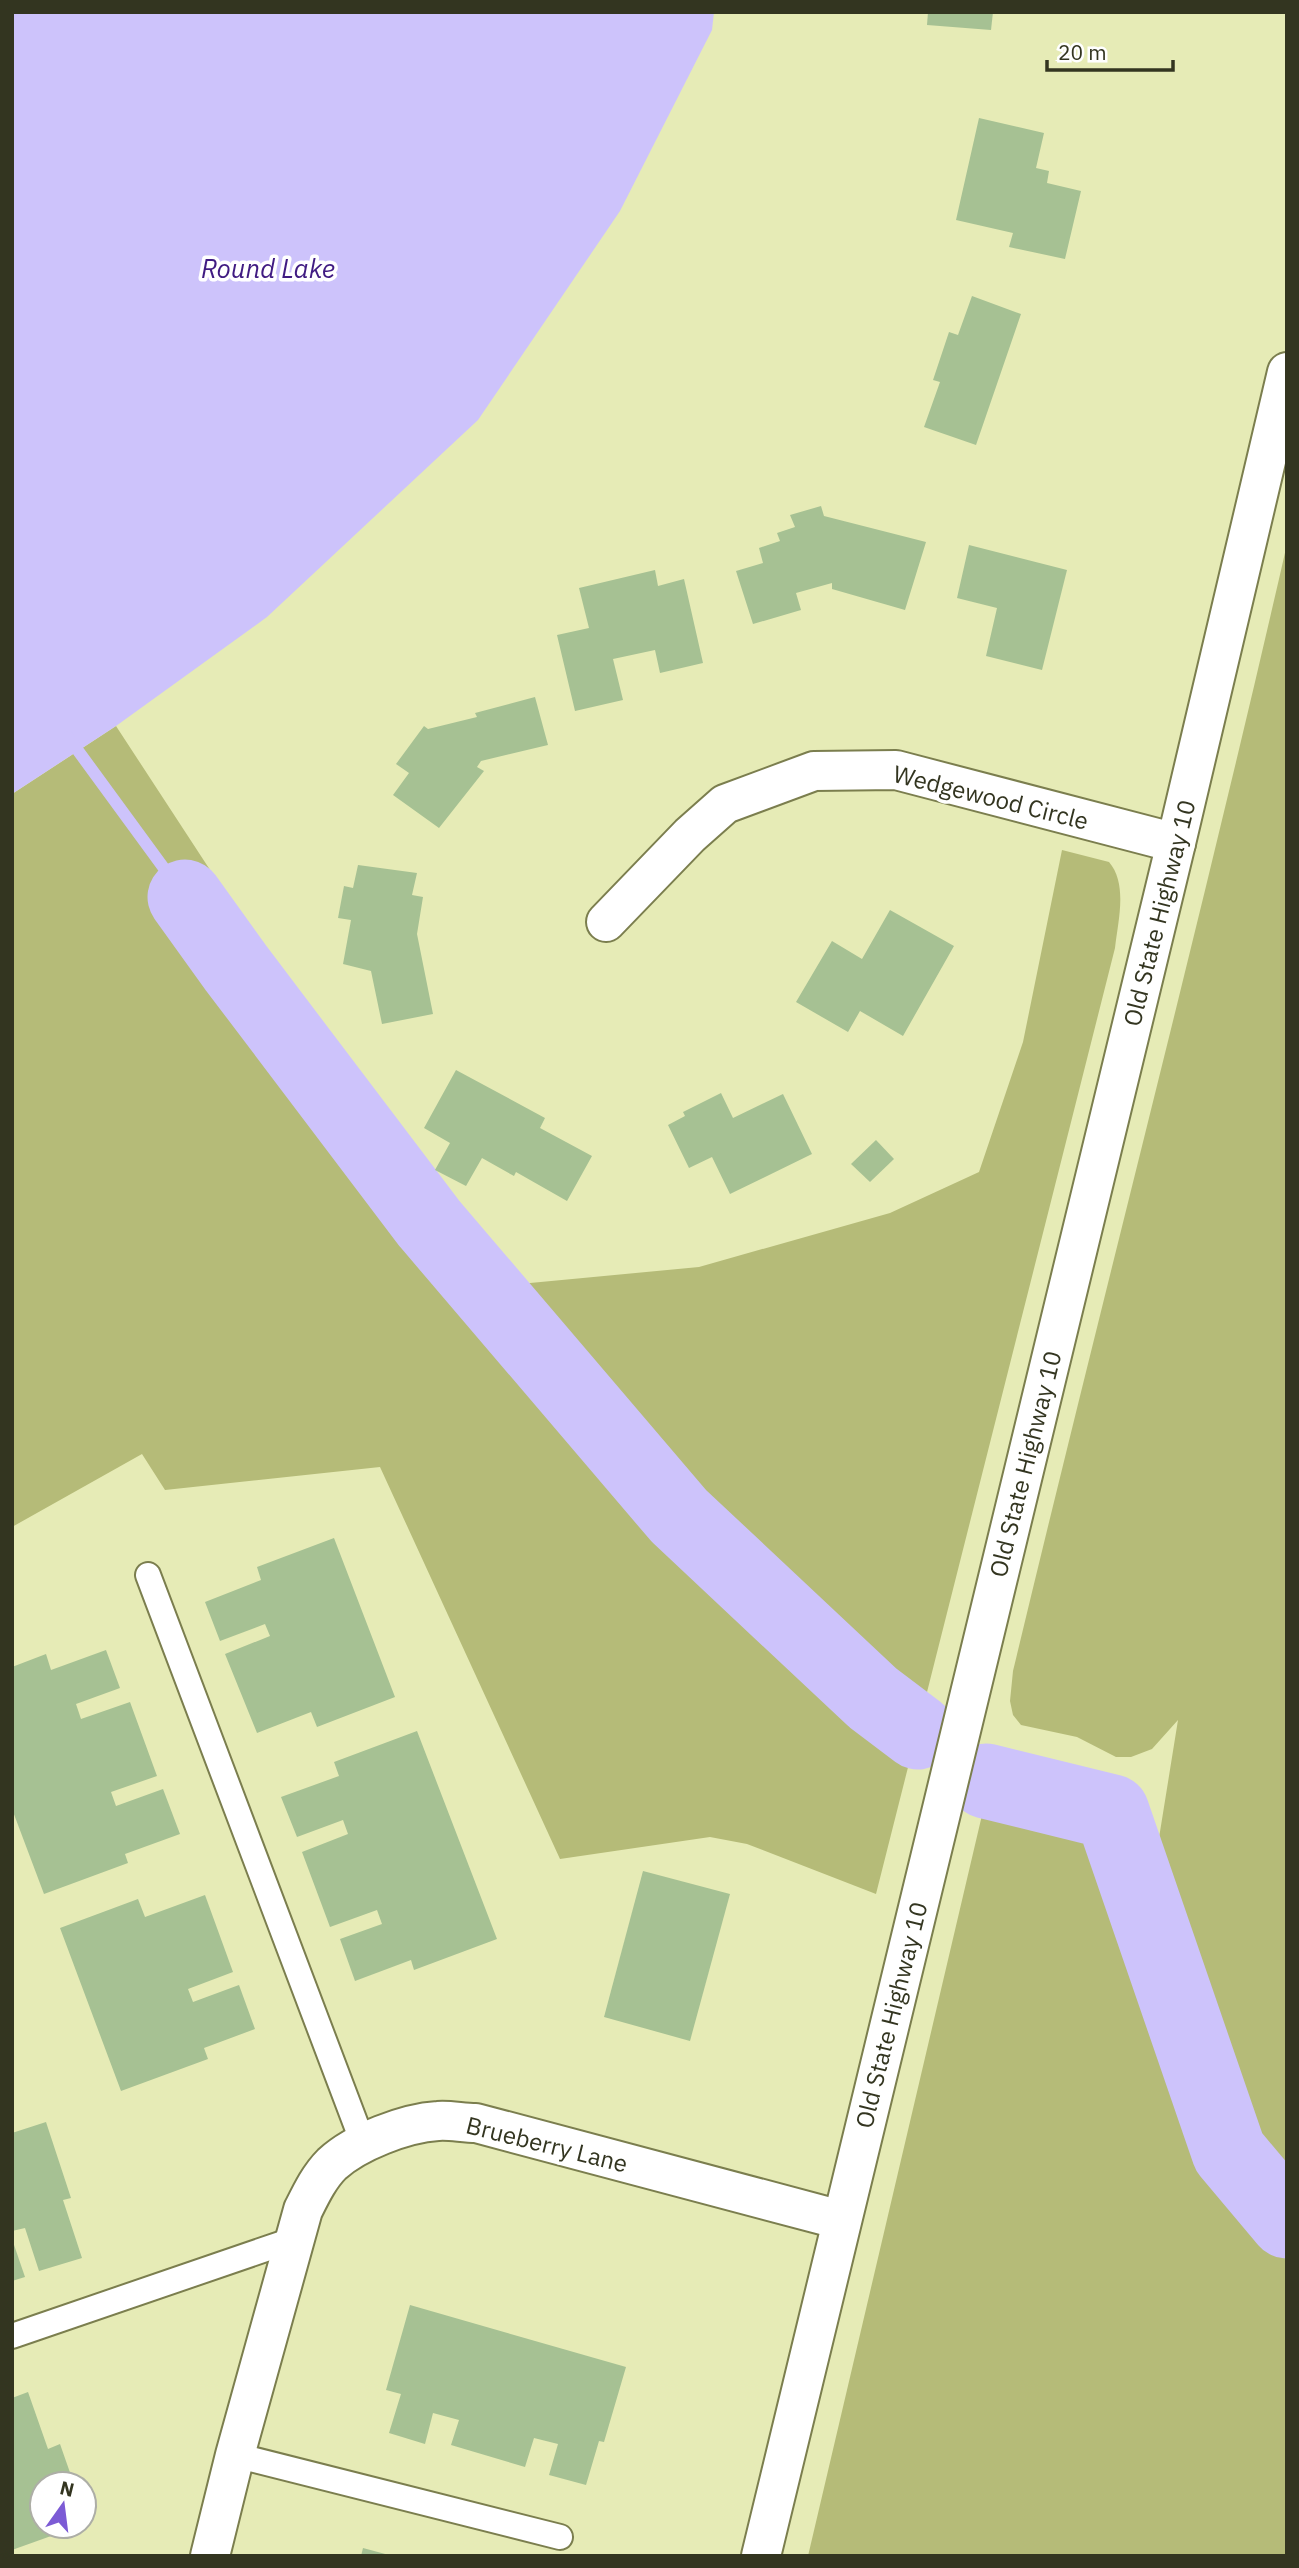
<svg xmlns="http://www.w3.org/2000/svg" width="1299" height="2568" font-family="'IBM Plex Sans',sans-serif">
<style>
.green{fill:#b5bb78}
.water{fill:#cdc3fb}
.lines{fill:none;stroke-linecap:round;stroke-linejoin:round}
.stream{stroke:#cdc3fb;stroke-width:12}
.river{stroke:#cdc3fb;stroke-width:75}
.building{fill:#a6c193}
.service-casing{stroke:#7b7e4e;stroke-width:28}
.minor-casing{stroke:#7b7e4e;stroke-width:42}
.tertiary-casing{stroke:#7b7e4e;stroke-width:42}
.service{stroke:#fff;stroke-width:24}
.minor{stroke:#fff;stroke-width:38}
.tertiary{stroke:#fff;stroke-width:38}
.labels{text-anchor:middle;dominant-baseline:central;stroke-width:7;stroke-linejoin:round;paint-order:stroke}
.street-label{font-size:24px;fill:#333520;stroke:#fff}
.water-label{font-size:26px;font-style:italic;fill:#401b82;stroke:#fff}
</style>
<rect width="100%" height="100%" fill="#e6ebb6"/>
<g class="green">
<path d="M1287,544V2556H808L994,1764C1014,1750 1064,1768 1081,1784C1095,1798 1102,1820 1106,1838H1159L1178,1720L1152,1749L1131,1757H1116L1077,1737L1021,1725L1013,1715L1010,1701L1013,1671C1103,1295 1201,921 1287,544Z"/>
<path d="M116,726L420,1191L509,1285L699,1267L890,1213L979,1172L1023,1042L1062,850L1109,862C1128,884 1118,921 1115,948L876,1894L747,1844L710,1837L560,1859L380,1467L165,1490L142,1454L12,1527V794Z"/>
</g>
<path class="water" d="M12,12H714L712,30L620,211L478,420L267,617L116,726L12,794Z"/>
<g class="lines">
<path class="stream" d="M68,737L185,897"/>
<g class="river">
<path d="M185,897L236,968L429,1223L679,1516L873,1698L918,1732"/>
<path d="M986,1781L1112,1812L1229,2152L1287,2221"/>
</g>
</g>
<g class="building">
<path d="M928,12H993L991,30L927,25Z"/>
<path d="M979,118L1044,133L1036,168L1049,171L1047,183L1081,191L1065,259L1009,247L1013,233L956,220Z"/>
<path d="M972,296L1021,314L976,445L924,427L940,382L933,380L949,332L958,335Z"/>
<path d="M821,506L824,516L926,542L905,610L832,589V583L796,593L801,610L753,624L736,571L763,563L759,548L780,541L777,533L795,527L790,515Z"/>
<path d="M969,545L1067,570L1042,670L986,656L997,608L957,598Z"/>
<path d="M655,570L658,586L684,579L703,663L660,673L655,650L613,659L623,700L575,711L557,635L589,628L579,588Z"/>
<path d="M535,697L548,745L481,761L477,767L484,771L439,828L393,795L409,773L396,764L424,726L428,729L477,717L475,713Z"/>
<path d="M358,865L417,873L412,895L423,897L417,934L433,1014L382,1024L371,971L343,964L351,920L338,918L344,886L353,888Z"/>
<path d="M890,910L954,946L903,1036L860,1011L848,1032L796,1002L832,941L862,959Z"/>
<path d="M456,1070L545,1118L540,1128L592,1156L567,1201L516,1172L514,1176L482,1158L466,1186L435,1170L450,1143L424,1128Z"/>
<path d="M721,1093L733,1118L783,1094L812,1154L730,1194L712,1157L689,1168L668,1125L685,1116L683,1112Z"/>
<path d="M876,1140L894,1159L870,1182L851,1164Z"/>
<path d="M334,1538L395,1697L317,1727L311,1712L257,1733L225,1654L270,1636L265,1624L220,1641L205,1602L261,1580L257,1567Z"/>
<path d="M106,1650L120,1688L76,1704L81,1719L130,1702L157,1776L111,1792L116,1806L163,1789L180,1834L125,1854L128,1863L44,1894L12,1809V1667L46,1654L51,1670Z"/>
<path d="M417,1731L497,1939L414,1970L411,1960L355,1981L340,1939L382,1924L377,1910L330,1927L302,1852L348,1834L343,1820L297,1837L281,1797L339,1776L334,1762Z"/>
<path d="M643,1871L730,1894L690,2041L604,2017Z"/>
<path d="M205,1895L233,1972L188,1989L193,2002L239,1985L255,2029L204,2048L208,2059L121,2091L60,1928L138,1899L145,1917Z"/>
<path d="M46,2122L71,2198L63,2200L82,2258L39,2271L25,2228L12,2231V2133Z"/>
<path d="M12,2239L25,2277L12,2281Z"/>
<path d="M410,2305L626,2367L604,2442L599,2441L586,2485L549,2475L558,2444L534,2438L525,2467L451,2445L459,2420L433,2413L425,2444L389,2433L401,2394L386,2390Z"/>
<path d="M28,2392L48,2449L60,2444L74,2484H42V2526H79L12,2550V2398Z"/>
<path d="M363,2548L389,2555L388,2556H361Z"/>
</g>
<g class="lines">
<g class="service-casing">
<g id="service">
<path d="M148,1575L363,2143"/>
<path d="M12,2336L295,2239"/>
<path d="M235,2455L560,2537"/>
</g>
</g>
<g class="minor-casing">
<g id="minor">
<path d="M606,922L690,835L725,804L814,771L896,770L1176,843"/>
<path d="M210,2556L235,2455L303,2210C311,2194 319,2177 332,2164C356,2142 405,2123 438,2121C450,2120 463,2123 476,2123L841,2220"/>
</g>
</g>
<g class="tertiary-casing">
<path id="tertiary" d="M761,2556L1176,843L1287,372"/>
</g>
<use href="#service" class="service"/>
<use href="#minor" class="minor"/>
<use href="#tertiary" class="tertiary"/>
</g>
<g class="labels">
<g class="street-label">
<text transform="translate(991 797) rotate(14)">Wedgewood Circle</text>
<text transform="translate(1159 913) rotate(-76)">Old State Highway 10</text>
<text transform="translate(1025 1464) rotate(-76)">Old State Highway 10</text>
<text transform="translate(891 2015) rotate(-76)">Old State Highway 10</text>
<text transform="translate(547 2144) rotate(14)">Brueberry Lane</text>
</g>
<g class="water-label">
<text x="268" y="268">Round Lake</text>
</g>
</g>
<rect width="1299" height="2568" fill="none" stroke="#333520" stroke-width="28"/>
<g transform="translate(63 2505) rotate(14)"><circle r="33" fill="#ffffff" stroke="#adaea6" stroke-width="2"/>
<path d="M0-5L12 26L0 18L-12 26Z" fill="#7c5bd5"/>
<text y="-10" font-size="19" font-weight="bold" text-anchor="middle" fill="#333520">N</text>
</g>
<path d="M1047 60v10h126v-10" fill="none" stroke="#333520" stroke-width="3.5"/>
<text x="1058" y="60" font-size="21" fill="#333520" stroke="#ffffff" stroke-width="5" paint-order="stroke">20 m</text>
</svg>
